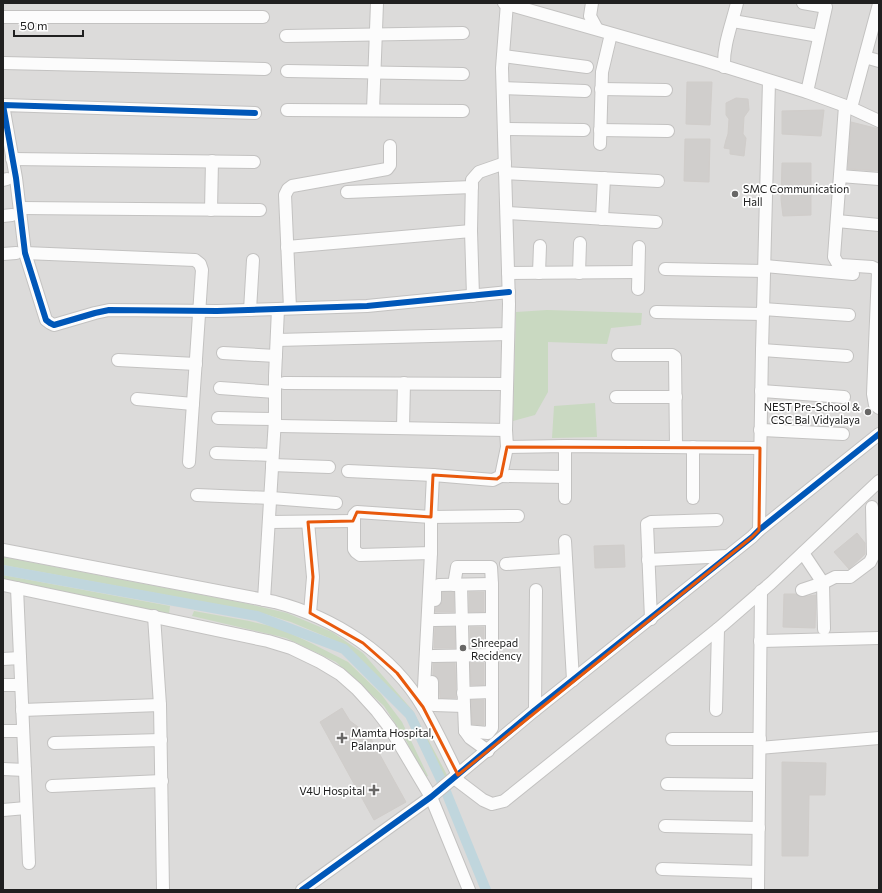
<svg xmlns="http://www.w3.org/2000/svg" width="882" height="893" font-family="Commissioner,sans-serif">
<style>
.residential{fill:#dcdbda}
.forest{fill:#c9d9c1}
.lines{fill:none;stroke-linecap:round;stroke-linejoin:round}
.canal{stroke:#c0d6dd;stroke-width:10}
.building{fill:#d0cecc;stroke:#d0cdca}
.minor-casing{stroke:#c3c2c1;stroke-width:14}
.minor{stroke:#fcfcfc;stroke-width:12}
.cycleway-casing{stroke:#fff;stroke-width:8}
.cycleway{stroke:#0057b8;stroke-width:6}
.marked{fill:none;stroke:#e8590c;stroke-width:3;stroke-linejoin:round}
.poi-dot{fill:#686766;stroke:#fff;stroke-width:1.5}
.labels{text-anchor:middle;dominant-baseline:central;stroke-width:3.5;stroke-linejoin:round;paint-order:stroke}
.poi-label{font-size:11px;fill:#202020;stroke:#fff;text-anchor:start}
</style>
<rect width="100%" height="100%" fill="#edebe9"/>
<rect class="residential" x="3" y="3" width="876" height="887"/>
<g class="forest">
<path d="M547,310L642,313L641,325L611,328L607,344L548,342V392L535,415L513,421L516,312Z"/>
<path d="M595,403L597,437L552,438L554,406Z"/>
<path d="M3,557L244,603L287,613L332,632L363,653L413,711L447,775L444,779L410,712L349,650L329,638L291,622L258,612L3,565Z"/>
<path d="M3,575L170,606L169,614L3,581Z"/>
<path d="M194,611L249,621L279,628L311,643L348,662L381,694L402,722L428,776L423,778L407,742L384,706L336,662L286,638L192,616Z"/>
</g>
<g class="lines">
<path class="canal" d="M3,570L257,616L344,649L410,715L442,782L486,890"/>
</g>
<g class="building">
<path d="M687,82H712L710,125L686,124Z"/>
<path d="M736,98L748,99L749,110L744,117L743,134L746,138L744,156L730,154V149L724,148L726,140L728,134L729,119L726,115V103Z"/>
<path d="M824,110L821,136L782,134V111Z"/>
<path d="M851,122L879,129V171L848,169Z"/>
<path d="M685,139H710L709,182L684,181Z"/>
<path d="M782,163H811V215L783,216L781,199Z"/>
<path d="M857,533L865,543V554L849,569L834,552Z"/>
<path d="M624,545L625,567L595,568L594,546Z"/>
<path d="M442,592H454V612H435L436,607L442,603Z"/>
<rect x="469" y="592" width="15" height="20"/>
<path d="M784,594H796L801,597L816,595L815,628L783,627Z"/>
<path d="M435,627H455V648H434Z"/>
<rect x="470" y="627" width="14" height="21"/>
<path d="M433,663H455L456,698H440L439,682L438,678L433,675Z"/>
<path d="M470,663H484V685H471Z"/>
<path d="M471,700H484V725L472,724Z"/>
<path d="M342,708L350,721L369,735L406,802L374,820L320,722Z"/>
<path d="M782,762L826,763L825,795H809L808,856H782Z"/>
</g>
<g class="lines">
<g class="minor-casing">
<g id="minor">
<path d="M504,3L704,60L807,92L851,108L879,121"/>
<path d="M507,3L502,68L509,304L506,430L507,447L565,446L760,448"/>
<path d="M592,3L590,16L597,29"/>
<path d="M803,3L826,7L807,92"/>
<path d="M3,17H263"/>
<path d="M733,21L819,36"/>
<path d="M286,36L463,33"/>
<path d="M503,56L587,67"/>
<path d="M865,57L879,61"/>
<path d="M3,63L265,69"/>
<path d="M724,67C723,45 732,24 737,3"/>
<path d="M287,71L463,74"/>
<path d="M503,88L585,91"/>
<path d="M601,89L666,90"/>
<path d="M845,106L834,257L838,264L841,265L872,267L876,269L878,272L873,394L875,405L879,408"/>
<path d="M851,108L879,4"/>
<path d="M287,110L463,111"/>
<path d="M373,110L377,3"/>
<path d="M255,113L3,105L16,178L25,253L46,320L50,323L54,325L95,313L109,310L217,311L367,306L509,292"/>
<path d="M504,129L584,130"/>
<path d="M600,130L668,131"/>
<path d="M600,144L602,72L611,34"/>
<path d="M12,159L254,162"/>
<path d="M505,173L658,181"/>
<path d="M840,176L879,179"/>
<path d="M3,180L7,179"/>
<path d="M347,192L472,187"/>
<path d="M20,208L260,210"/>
<path d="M211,210L212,161"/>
<path d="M507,213L656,222"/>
<path d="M3,216L12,215"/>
<path d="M602,219L604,178"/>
<path d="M837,221L879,225"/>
<path d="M287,247L471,231"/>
<path d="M25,253L195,260L200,264L202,270L189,462"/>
<path d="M3,254L16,253"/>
<path d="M765,266L853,274"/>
<path d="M665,269L764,271"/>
<path d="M508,273L638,272"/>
<path d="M539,273L540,246"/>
<path d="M579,273L580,243"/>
<path d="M638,289L639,247"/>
<path d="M473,296L471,231L472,180L479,172L505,163"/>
<path d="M290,308L285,195L288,189L292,186L387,169L390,165V146"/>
<path d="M763,309L849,315"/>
<path d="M250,310L253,260"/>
<path d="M656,312L763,314"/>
<path d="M277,340L508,334"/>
<path d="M762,350L847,356"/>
<path d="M223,353L276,356"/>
<path d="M618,355H672L675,357L676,447"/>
<path d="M118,360L196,364"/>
<path d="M284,383L507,384"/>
<path d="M220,388L275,392"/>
<path d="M761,391L844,397"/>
<path d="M616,397H676"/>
<path d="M137,399L193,404"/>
<path d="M218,418L275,419"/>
<path d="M279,426L506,430"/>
<path d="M403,428L404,383"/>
<path d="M760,430L843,434"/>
<path d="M565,446V498"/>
<path d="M693,447V498"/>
<path d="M216,453L272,455"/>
<path d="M272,465L329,467"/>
<path d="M348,471L433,475L493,480L501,476L507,447"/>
<path d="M501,476L565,477"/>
<path d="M197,495L271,498L336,503"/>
<path d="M270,522L353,521"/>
<path d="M308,522L313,577L310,613"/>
<path d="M759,530L762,350L769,81"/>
<path d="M565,541L573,680"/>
<path d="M3,550L275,602C333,617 392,654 423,707C436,729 447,753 458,775"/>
<path d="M431,553L360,555L356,552L354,549V515L357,512L431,517L518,516"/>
<path d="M803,553L823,583L824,629"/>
<path d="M648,560L728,556"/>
<path d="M506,564L566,560"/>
<path d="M3,585L268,641L291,648L320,662L340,674L357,689L377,711L390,728L431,797L469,890"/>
<path d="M454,585L457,567H491L492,584V728L488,733L465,731"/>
<path d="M461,585L464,706L465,731L470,738L488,751"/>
<path d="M17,588L29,863"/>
<path d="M802,590L823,583L835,577H850L870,562L873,556L872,507"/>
<path d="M264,600L275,419V376L278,309"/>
<path d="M435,600V588L439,585L492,584"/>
<path d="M154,616L160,705L163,890"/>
<path d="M651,619L647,524L651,522L717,520"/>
<path d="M434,620L492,619"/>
<path d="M760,641L879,638"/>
<path d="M433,656L492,655"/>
<path d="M3,659L20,658"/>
<path d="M432,682V701L434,705L464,706"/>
<path d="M3,685H21"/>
<path d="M463,693L492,692"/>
<path d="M423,707L431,553V517L433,475"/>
<path d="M22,710L160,705"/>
<path d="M535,710L536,590"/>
<path d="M716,710L718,629"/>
<path d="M3,731H23"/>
<path d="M672,739H760"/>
<path d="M54,743L161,740"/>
<path d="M760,748L879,738"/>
<path d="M3,769L25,770"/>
<path d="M454,778L483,800L492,804L504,801L718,629L771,583L879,481"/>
<path d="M667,784L759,785"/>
<path d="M52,786L162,781"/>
<path d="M3,810L26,808"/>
<path d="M665,826L759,828"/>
<path d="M662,869L758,872"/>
<path d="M302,890L431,797L535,710L752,537L759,530L879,434"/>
<path d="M758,890L761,591"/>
</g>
</g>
<use href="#minor" class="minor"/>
<g class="cycleway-casing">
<g id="cycleway">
<path d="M255,113L3,105L16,178L25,253L46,320L50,323L54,325L95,313L109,310L217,311L367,306L509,292"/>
<path d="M302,890L431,797L535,710L752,537L759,530L879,434"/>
</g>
</g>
<use href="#cycleway" class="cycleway"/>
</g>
<path class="marked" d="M507,447L760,448L759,530L752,537L458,775L423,707L397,673L363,643L310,613L313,577L308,522L353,521L357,512L431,517L433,475L497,479L501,476Z"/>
<g class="poi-dot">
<circle cx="735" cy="194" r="4"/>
<circle cx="868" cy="412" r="4"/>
<circle cx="463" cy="648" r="4"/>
<path d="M340 732h4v4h4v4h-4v4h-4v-4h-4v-4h4z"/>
<path d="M372 784h4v4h4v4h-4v4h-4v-4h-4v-4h4z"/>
</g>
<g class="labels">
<g class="poi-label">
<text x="743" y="188">SMC Communication<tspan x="743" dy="13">Hall</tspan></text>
<text x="860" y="406" text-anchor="end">NEST Pre-School &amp;<tspan x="860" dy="13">CSC Bal Vidyalaya</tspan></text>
<text x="471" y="642">Shreepad<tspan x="471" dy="13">Recidency</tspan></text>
<text x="351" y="732">Mamta Hospital,<tspan x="351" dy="13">Palanpur</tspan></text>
<text x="365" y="790" text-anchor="end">V4U Hospital</text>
</g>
</g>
<rect width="882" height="893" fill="none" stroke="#202020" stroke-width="8"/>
<path d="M14 30v6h69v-6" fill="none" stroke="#202020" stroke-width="2"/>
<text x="20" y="30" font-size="12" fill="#202020" stroke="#ffffff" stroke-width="3" paint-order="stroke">50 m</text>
</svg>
